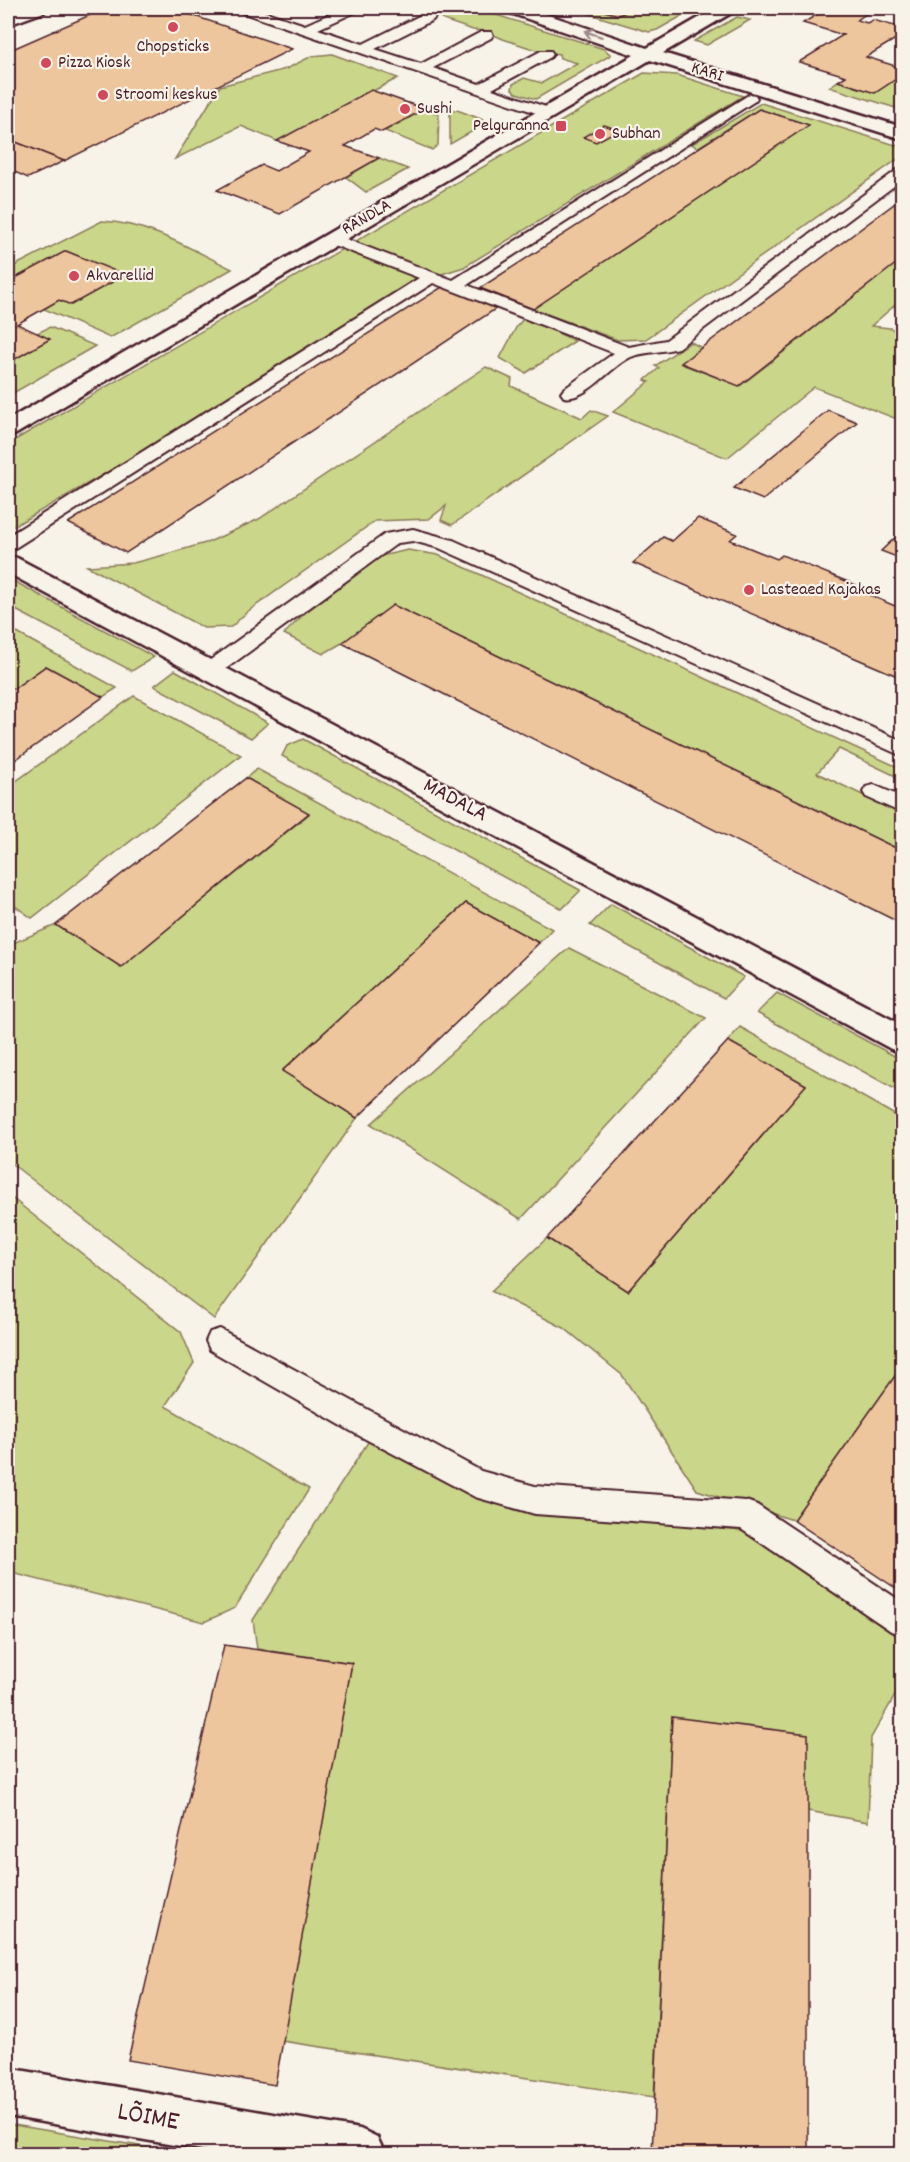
<svg xmlns="http://www.w3.org/2000/svg" width="910" height="2162" font-family="Dekko,sans-serif">
<style>
.green{fill:#cad689;stroke:#8a7a5a;stroke-width:1.5}
.building{fill:#eec69d;stroke:#4a1f2b;stroke-width:1.5}
.lines{fill:none;stroke-linecap:round;stroke-linejoin:round}
.service-casing{stroke:#4a1f2b;stroke-width:4}
.minor-casing{stroke:#4a1f2b;stroke-width:5}
.service{fill:#f7f3e8;fill-rule:evenodd}
.minor{fill:#f7f3e8;fill-rule:evenodd}
.oneway{stroke:#a0898a}
.poi-dot{fill:#d1495b;stroke:#f7f3e8;stroke-width:2}
.labels{text-anchor:middle;dominant-baseline:central;stroke-width:4.5;stroke-linejoin:round;paint-order:stroke}
.far-poi-label{font-size:18px;fill:#4a1f2b;stroke:#f7f3e8;text-anchor:start}
.far-street-label{font-size:18px;fill:#4a1f2b;stroke:#f7f3e8}
.street-label{font-size:22px;fill:#4a1f2b;stroke:#f7f3e8}
.near-street-label{font-size:27px;fill:#4a1f2b;stroke:#f7f3e8}
</style>
<rect width="100%" height="100%" fill="#f7f3e8"/>
<filter id="ink" filterUnits="userSpaceOnUse"><feTurbulence type="fractalNoise" baseFrequency=".0167" numOctaves="2"/><feDisplacementMap in="SourceGraphic" scale="12" xChannelSelector="R" yChannelSelector="G"/><feConvolveMatrix kernelMatrix="1 2 1 2 8 2 1 2 1" color-interpolation-filters="sRGB"/></filter>
<g filter="url(#ink)">
<g class="green">
<path d="M405,8H474L604,49L611,55L536,99L516,93L512,89L513,84L524,78L542,83L577,63L560,58L559,54L536,50L503,39L485,31L473,30L443,20L442,17Z"/>
<path d="M570,8H593L619,15C639,4 668,4 691,11L657,30L649,32Z"/>
<path d="M737,17L750,20L707,45L694,41Z"/>
<path d="M332,54L398,78L277,141L241,126L175,159L220,86L286,69L312,56Z"/>
<path d="M644,73L677,75L743,96L464,267L432,277L281,372L14,526L8,522V444Z"/>
<path d="M902,75V110L829,87L838,81L875,93Z"/>
<path d="M761,103L902,147V156L646,339L618,340L533,309L808,125L759,109L697,148L692,144Z"/>
<path d="M425,109L439,114L438,145L432,150L385,131Z"/>
<path d="M457,110L489,122L450,144V112Z"/>
<path d="M379,158L408,169L366,192L346,177Z"/>
<path d="M102,221C149,223 191,249 232,269L110,338L44,309L59,300L71,305L124,275L66,251L8,282V269Z"/>
<path d="M902,259V299L871,326L890,328L902,333V421L814,387L727,458L613,412L649,382L645,380L659,368L655,366L691,342L702,348L681,364L740,386Z"/>
<path d="M525,317L575,341L526,373L500,358L517,326Z"/>
<path d="M50,327L95,346L8,396V363L49,339L37,333Z"/>
<path d="M486,367L512,379L511,386L582,418L591,410L608,416L452,525L441,520L446,506L429,519L375,521L247,612L231,627L204,628L87,566L133,563L160,556L209,542L259,519Z"/>
<path d="M408,550L438,555L902,769V779L839,749L817,773L902,814V851L393,605L342,643L323,654L284,634L306,612L381,556Z"/>
<path d="M8,578L154,657L132,671L8,606Z"/>
<path d="M8,628L117,688L103,697L46,666L8,693Z"/>
<path d="M175,670L268,723L251,738L154,686Z"/>
<path d="M134,696L241,755L32,918L8,901V787Z"/>
<path d="M303,739L580,890V891L562,909L282,756L287,746Z"/>
<path d="M257,769L552,929L539,943L466,903L283,1070L357,1118L214,1319L8,1161V945L56,925L121,966L309,814L246,778Z"/>
<path d="M611,904L744,977L724,998L590,925Z"/>
<path d="M569,948L706,1018L521,1219L371,1124Z"/>
<path d="M777,993L902,1060V1093L757,1013Z"/>
<path d="M740,1027L902,1119V1366L793,1520L697,1490L622,1375L564,1328L491,1291L547,1238L628,1291L806,1085L728,1041Z"/>
<path d="M8,1195L181,1332L194,1363L165,1406L309,1489L235,1608L204,1622L8,1572Z"/>
<path d="M370,1439L535,1512L743,1531L902,1639V1683L871,1738L868,1822L808,1811L672,1717L654,2097L282,2041L352,1663L257,1649L253,1620Z"/>
<path d="M8,2124L181,2153L182,2154H8Z"/>
</g>
<g class="building">
<path d="M106,8H171L292,49L64,161L8,139V51Z"/>
<path d="M593,8H633L619,15Z"/>
<path d="M828,8H853L869,12L857,20L867,23L873,20L902,28V35L866,57L902,68V75L875,93L838,81L846,76L799,62L843,35L803,23Z"/>
<path d="M371,90L425,109L382,132L374,129L345,146L379,158L280,214L217,190L262,165L276,171L309,152L277,141Z"/>
<path d="M759,109L809,125L533,309L480,288Z"/>
<path d="M604,125L618,130L596,142L583,137Z"/>
<path d="M8,139L64,161L28,178L15,172L8,176Z"/>
<path d="M902,198V259L739,386L681,363Z"/>
<path d="M66,251L125,275L71,305L59,300L17,324L50,339L8,363V282Z"/>
<path d="M442,287L497,308L126,553L68,523Z"/>
<path d="M828,410L857,422L763,500L734,488Z"/>
<path d="M698,518L737,534L730,540L777,559L782,555L856,585L853,588L902,609V678L633,563L663,537L672,541Z"/>
<path d="M902,531V559L881,551Z"/>
<path d="M393,605L902,851V924L342,643Z"/>
<path d="M46,666L103,697L8,765V693Z"/>
<path d="M246,778L309,813L121,967L56,925Z"/>
<path d="M466,903L539,943L357,1118L282,1071Z"/>
<path d="M728,1041L806,1085L628,1291L547,1238Z"/>
<path d="M902,1366V1581L897,1589L793,1520Z"/>
<path d="M224,1645L352,1663L275,2085L128,2060Z"/>
<path d="M672,1717L808,1734V2154H652Z"/>
</g>
<g class="lines">
<g class="service-casing">
<g id="service">
<path d="M236,8H254L305,25L343,8H359L358,11L318,29L363,44L423,14H433L435,17L433,20L375,49L421,64L481,32H491L493,35L491,38L433,68L479,84L541,51H551L553,54L551,57L492,89L552,109L554,112L552,115H542L238,11Z"/>
<path d="M750,94L755,95L757,98L755,101L467,285L629,347L666,340L897,170L902,169V180L678,348C664,352 643,352 631,357C612,365 585,402 564,397L561,393L564,389L614,353L433,283L15,548L8,550V536L419,278L326,242L324,239L326,236H338L453,280Z"/>
<path d="M413,529L453,540L902,741V756L439,548L413,541L398,543L216,676L209,678L202,676L199,671L202,666L385,534Z"/>
<path d="M874,785L902,797V813L866,797L863,792L866,787Z"/>
<path d="M220,1329L481,1471L535,1486L746,1501L757,1505L902,1602V1635L891,1631L741,1529L535,1514L475,1497L356,1434L210,1350L206,1341L210,1332Z"/>
</g>
</g>
<g class="minor-casing">
<g id="minor">
<path d="M24,8H46L44,12L8,25V14Z"/>
<path d="M505,8H528L647,48L716,8H735L733,12L663,53L902,127V139L650,60L16,434L8,436V420L634,55L507,12Z"/>
<path d="M8,555L17,558L902,1025V1052L891,1049L8,573Z"/>
<path d="M8,2068L360,2129L377,2137L385,2154H225L8,2116Z"/>
</g>
</g>
<use href="#service" class="service"/>
<use href="#minor" class="minor"/>
</g>
<defs><path id="oneway-shaft" d="M-6 0H5M1.5-3L5.5 0L1.5 3" fill="none" stroke-width="1.6" stroke-linecap="round" stroke-linejoin="round" transform="scale(1.5)"/></defs>
<use class="oneway" href="#oneway-shaft" transform="translate(593 34) rotate(-162)"/>
</g>
<g class="poi-dot">
<circle cx="173" cy="27" r="6"/>
<circle cx="46" cy="63" r="6"/>
<circle cx="103" cy="95" r="6"/>
<circle cx="405" cy="109" r="6"/>
<rect x="555" y="120" width="12" height="12" rx="3"/>
<circle cx="600" cy="134" r="6"/>
<circle cx="74" cy="276" r="6"/>
<circle cx="749" cy="590" r="6"/>
</g>
<g class="labels">
<g class="far-poi-label">
<text x="173" y="47" text-anchor="middle">Chopsticks</text>
<text x="58" y="63">Pizza Kiosk</text>
<text x="115" y="95">Stroomi keskus</text>
<text x="417" y="109">Sushi</text>
<text x="549" y="126" text-anchor="end">Pelguranna</text>
<text x="612" y="134">Subhan</text>
<text x="86" y="276">Akvarellid</text>
<text x="761" y="590">Lasteaed Kajakas</text>
</g>
<g class="far-street-label">
<text transform="translate(707 73) rotate(17)">KARI</text>
<text transform="translate(367 218) rotate(-30)">RANDLA</text>
</g>
<g class="street-label">
<text transform="translate(455 801) rotate(28)">MADALA</text>
</g>
<g class="near-street-label">
<text transform="translate(148 2118) rotate(10)">LÕIME</text>
</g>
</g>
<rect width="910" height="2162" fill="none" stroke="#f7f3e8" stroke-width="30"/>
<rect x="15" y="15" width="880" height="2132" fill="none" stroke="#4a1f2b" stroke-width="2" filter="url(#ink)"/>
</svg>
